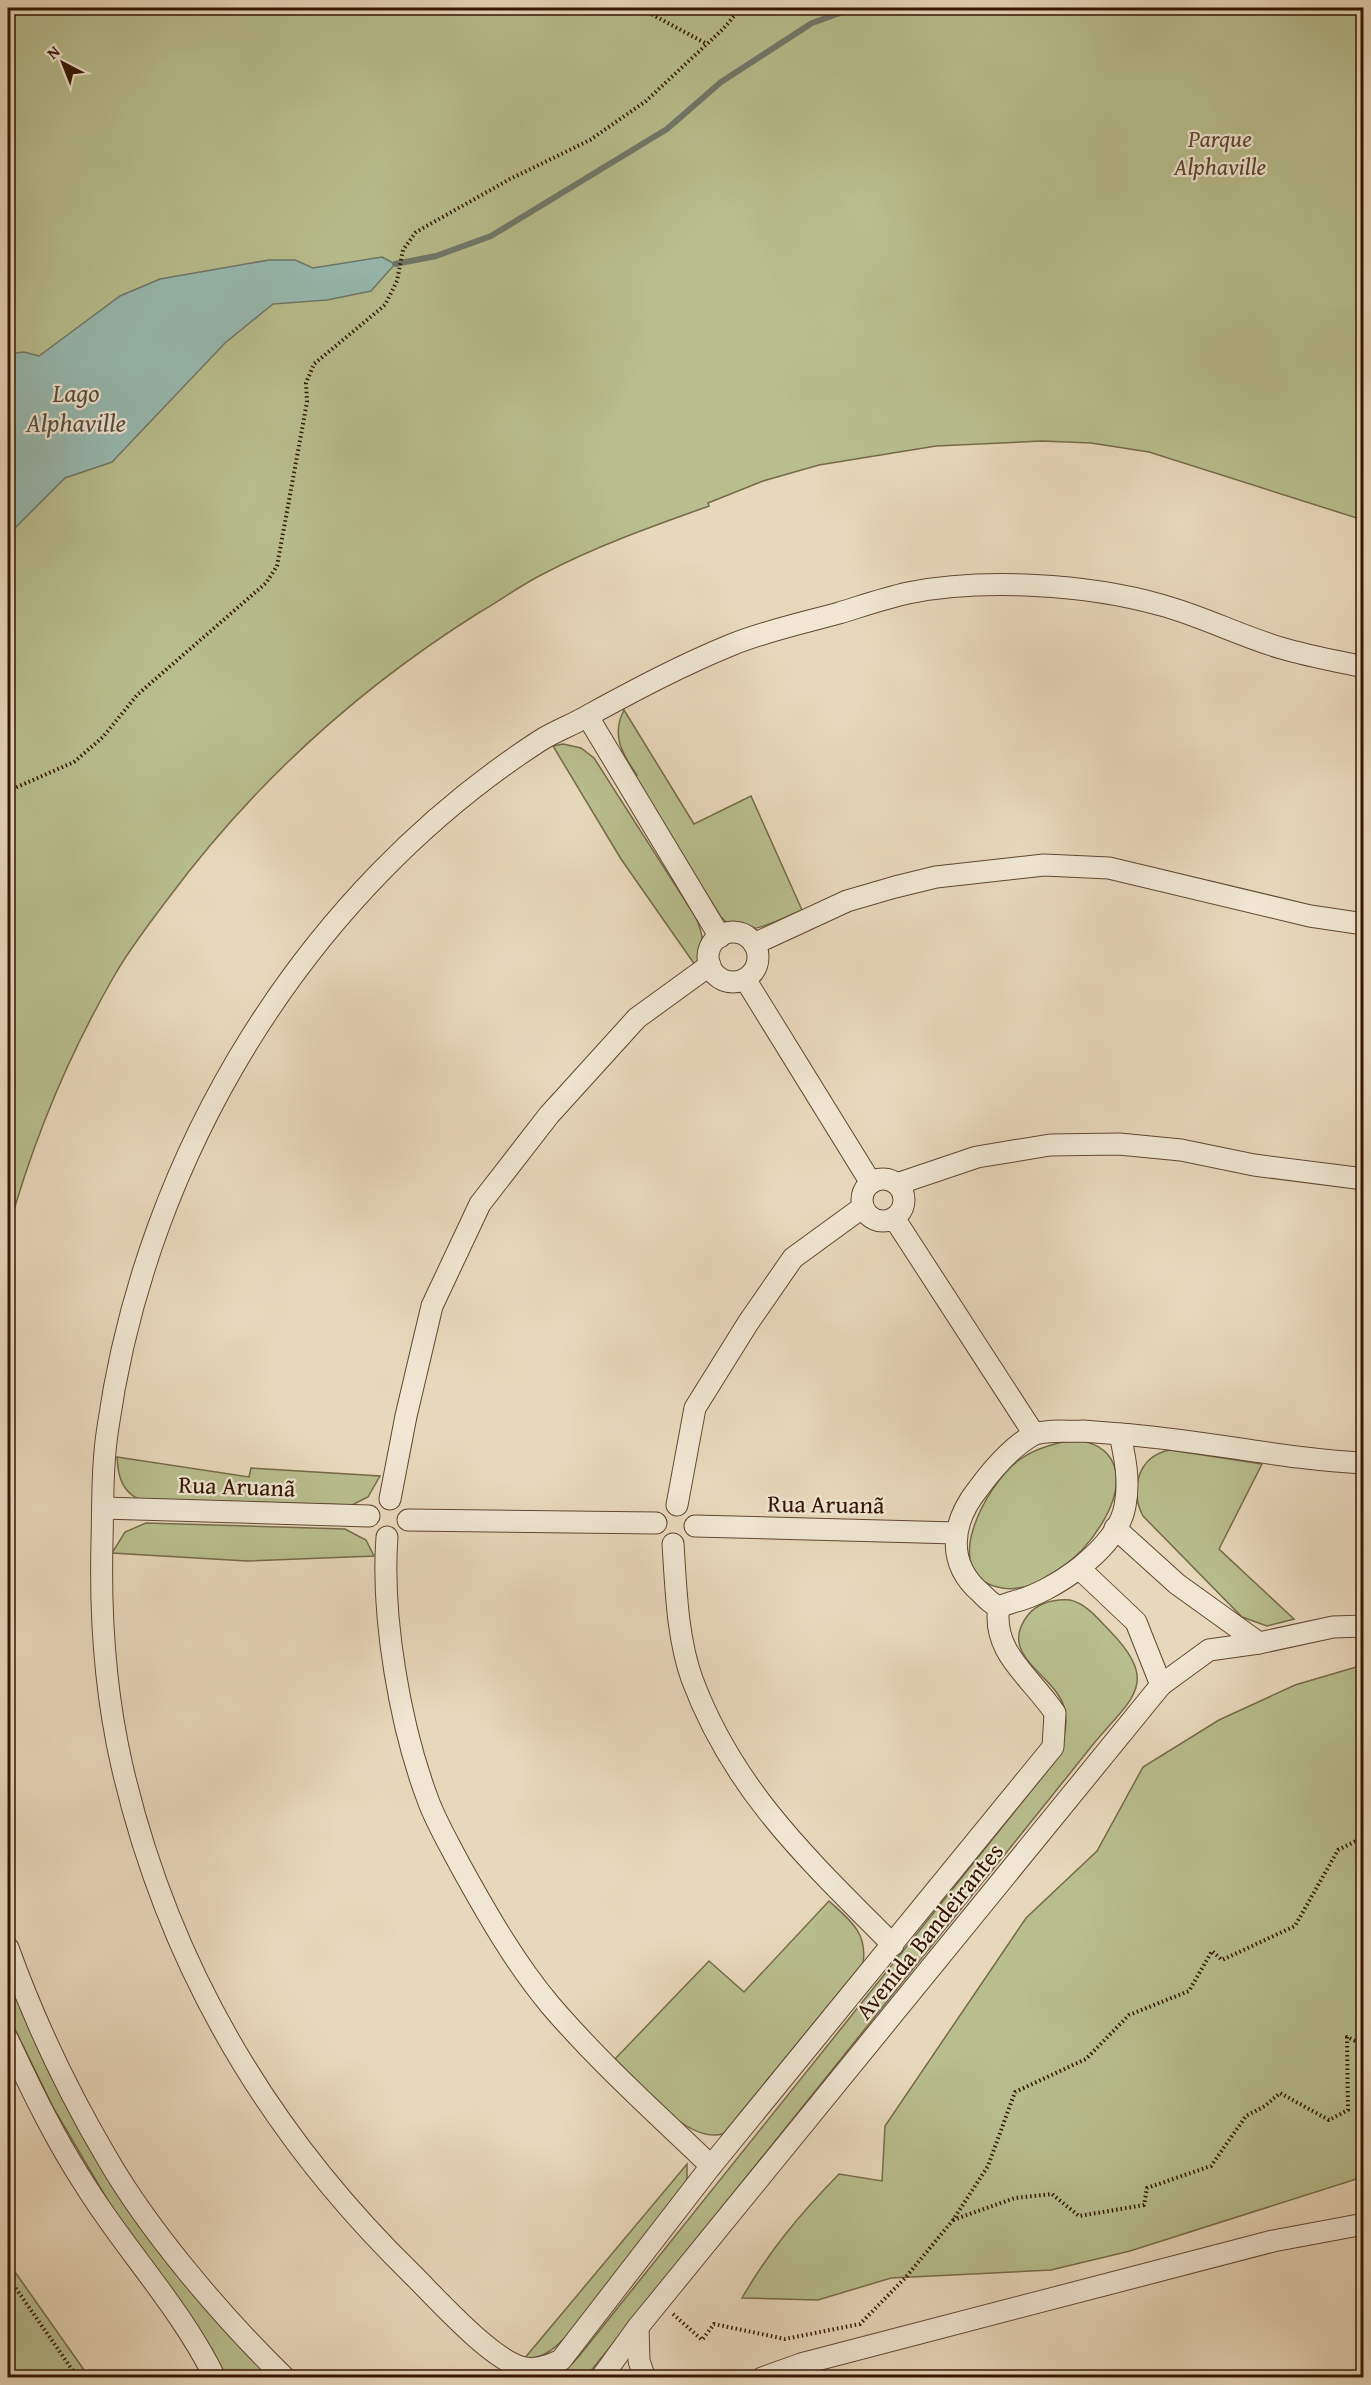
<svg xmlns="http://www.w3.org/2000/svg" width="1371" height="2385" font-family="'Gentium Book Plus',serif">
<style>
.green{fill:#b8be8e;stroke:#766a48;stroke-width:1.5}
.water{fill:#97bab0;stroke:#6f786a;stroke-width:1.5}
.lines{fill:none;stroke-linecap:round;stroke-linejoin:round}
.stream{stroke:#6f786a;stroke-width:6}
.minor-casing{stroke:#614630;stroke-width:23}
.path{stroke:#341502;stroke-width:4;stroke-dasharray:1.5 3;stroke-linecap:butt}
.minor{stroke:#f0e6d3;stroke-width:21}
.labels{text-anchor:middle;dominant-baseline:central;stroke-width:4.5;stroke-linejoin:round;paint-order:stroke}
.park-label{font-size:24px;font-style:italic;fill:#5c482c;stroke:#f0e6d3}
.street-label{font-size:24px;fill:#341502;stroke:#f0e6d3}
.water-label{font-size:26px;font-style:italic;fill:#574f3f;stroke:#f0e6d3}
</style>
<rect width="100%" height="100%" fill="#e8d8bb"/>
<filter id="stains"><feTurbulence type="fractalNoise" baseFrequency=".00333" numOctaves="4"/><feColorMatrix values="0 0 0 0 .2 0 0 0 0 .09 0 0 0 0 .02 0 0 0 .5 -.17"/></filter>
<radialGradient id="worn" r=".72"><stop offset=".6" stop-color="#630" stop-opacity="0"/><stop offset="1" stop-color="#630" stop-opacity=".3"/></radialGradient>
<g class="green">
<path d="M8,8H1363V520L1149,452L1091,443L1042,441L936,446L819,465L763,481L708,503L709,506C653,526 596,546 543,574C521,585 501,600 480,612C357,689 253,784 167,900C148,925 128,951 113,978C66,1060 33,1140 8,1231Z"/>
<path d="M624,710L694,824L751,796L802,910C777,920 744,943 721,917L633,778L637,775C622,754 611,735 624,710Z"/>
<path d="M563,744L581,748L594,758L695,916C703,933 707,949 695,965L621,859L553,746Z"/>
<path d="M1078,1440C1172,1456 1072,1599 1002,1588C935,1577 987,1483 1019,1460C1036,1448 1058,1442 1078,1440Z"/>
<path d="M1170,1450L1262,1464L1219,1549L1294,1619L1267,1626L1242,1617L1143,1516C1129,1490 1138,1456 1170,1450Z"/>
<path d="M117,1457L249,1477L251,1468L380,1476L368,1497L352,1505L138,1499C121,1490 118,1475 117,1457Z"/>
<path d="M146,1523L345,1529L366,1540L374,1556L247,1561L112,1553L125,1532Z"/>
<path d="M1070,1600C1087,1604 1098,1619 1110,1631C1160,1683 1133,1697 1095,1742L586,2377L549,2378L572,2364L580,2355L1055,1761C1064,1743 1070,1723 1063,1704C1051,1673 997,1654 1028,1615C1039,1602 1054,1599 1070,1600Z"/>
<path d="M1363,1665V2177L1130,2251L1051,2270L891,2278L818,2300L742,2298C769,2251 801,2213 839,2174L882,2181L885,2126L1026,1918L1097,1851L1143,1767L1219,1720L1295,1685Z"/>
<path d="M829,1901C849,1919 868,1933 863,1963L723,2134C686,2144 640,2084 615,2059L709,1961L744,1992Z"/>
<path d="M8,1979L44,2061L196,2297L270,2377H226L212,2349L187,2311L111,2206L54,2109L8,2015Z"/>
<path d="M687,2164V2181L570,2332C556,2348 545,2358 524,2359Z"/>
<path d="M8,2262L89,2377H8Z"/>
</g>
<path class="water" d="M382,257L395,264L371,291L327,300L273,304L225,343L112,462L65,478L8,535V354L24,352L39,356L120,296L160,279L269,260H295L313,268Z"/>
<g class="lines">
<path class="stream" d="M395,264L436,256L491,236L667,129L721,82L812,23L854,8"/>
<g class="minor-casing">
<g id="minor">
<path d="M588,717L720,937"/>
<circle cx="733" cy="957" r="25"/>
<path d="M754,944L847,901L895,887L936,877L1044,865L1109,868L1310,916L1364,924"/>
<path d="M745,979L871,1183"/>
<circle cx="883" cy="1200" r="21"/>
<path d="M897,1184L977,1157L1050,1145L1119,1144L1181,1150L1254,1165L1364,1179"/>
<path d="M894,1218L1034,1434"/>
<path d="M1083,1431L1120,1434C1125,1458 1130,1481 1125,1506C1118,1548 1052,1593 1013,1602C1009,1603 1003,1606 999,1606C992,1605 986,1598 981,1593C946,1563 951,1523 978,1489C992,1470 1011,1447 1033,1435C1045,1429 1069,1432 1083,1431Z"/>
<path d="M1120,1434C1202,1440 1282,1459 1364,1463"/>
<path d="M390,1499L406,1416L432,1306L480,1204L549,1115L637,1018L710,965"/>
<path d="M677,1505L695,1408L748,1323L793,1258L863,1207"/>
<path d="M103,1508L369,1516"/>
<path d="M408,1520L656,1523"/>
<path d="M695,1526L956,1533"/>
<path d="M1115,1528L1177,1584L1259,1643"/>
<path d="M387,1537C381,1616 400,1726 428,1800C436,1822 449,1844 460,1865C487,1914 515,1963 551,2006C600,2063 657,2114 711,2166"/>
<path d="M673,1544C676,1588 677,1637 692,1679C734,1792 811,1862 893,1945"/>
<path d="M1080,1569L1136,1622L1161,1685"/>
<path d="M999,1606C991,1652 1031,1677 1055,1713L1053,1747L711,2166L561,2360C548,2366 535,2371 521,2367C490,2358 437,2299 413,2275C267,2133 168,1965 122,1766C105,1692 100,1616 102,1541C103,1503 102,1464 108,1427C147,1152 306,892 541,740C557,730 575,724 591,714C637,689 682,665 731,645C765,631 803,623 839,613C862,606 885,598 908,593C983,578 1087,584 1161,605C1202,616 1240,636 1281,648C1308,656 1336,661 1364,667"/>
<path d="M8,1948C34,2020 68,2092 107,2158C149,2231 224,2319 285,2378"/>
<path d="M8,2040C31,2089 55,2139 85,2185C126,2251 181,2308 215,2378"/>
<path d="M638,2327L639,2361L645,2378"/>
<path d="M601,2378L638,2327L1161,1685L1209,1650L1259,1643L1333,1627L1364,1626"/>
<path d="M762,2378L801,2364L1273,2241L1364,2224"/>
</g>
</g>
<g class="path">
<path d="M640,8L707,44"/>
<path d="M8,791L74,762L103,737L137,695L266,583L277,566L307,402L306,383L314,364L385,305L397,281L403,250L416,232L510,179L590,140L646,101L723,29L741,8"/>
<path d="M953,2220L1015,2198L1052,2194L1079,2216L1144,2205L1147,2188L1211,2166L1246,2116L1265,2106L1280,2093L1329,2120L1348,2110L1347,2037L1364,2045"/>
<path d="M8,2277L78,2378"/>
<path d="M673,2314L702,2340L714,2324L785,2339L860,2324L906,2277L953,2220L988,2166L1015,2092L1086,2059L1129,2015L1189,1991L1212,1951L1222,1960L1295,1926L1338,1850L1364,1837"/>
</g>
<use href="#minor" class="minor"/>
</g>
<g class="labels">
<g class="park-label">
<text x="1220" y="138">Parque<tspan x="1220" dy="28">Alphaville</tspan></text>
</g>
<g class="street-label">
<text transform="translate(237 1486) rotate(2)">Rua Aruanã</text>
<text transform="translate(826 1504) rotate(1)">Rua Aruanã</text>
<text transform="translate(929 1931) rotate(-51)">Avenida Bandeirantes</text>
</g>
<g class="water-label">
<text x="76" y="392">Lago<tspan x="76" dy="30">Alphaville</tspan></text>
</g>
</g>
<rect width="1371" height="2385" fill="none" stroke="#e8d8bb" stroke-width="30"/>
<rect x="9" y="9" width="1353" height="2367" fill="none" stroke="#341502" stroke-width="3"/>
<rect x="15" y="15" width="1341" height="2355" fill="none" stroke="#341502" stroke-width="1.5"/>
<g transform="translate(63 63) rotate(318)" stroke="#f0e6d3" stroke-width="4.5" paint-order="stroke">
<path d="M0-4.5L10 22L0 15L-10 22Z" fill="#341502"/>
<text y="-9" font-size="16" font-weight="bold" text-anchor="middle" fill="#341502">N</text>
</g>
<rect width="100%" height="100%" filter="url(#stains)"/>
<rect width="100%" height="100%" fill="url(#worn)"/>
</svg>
